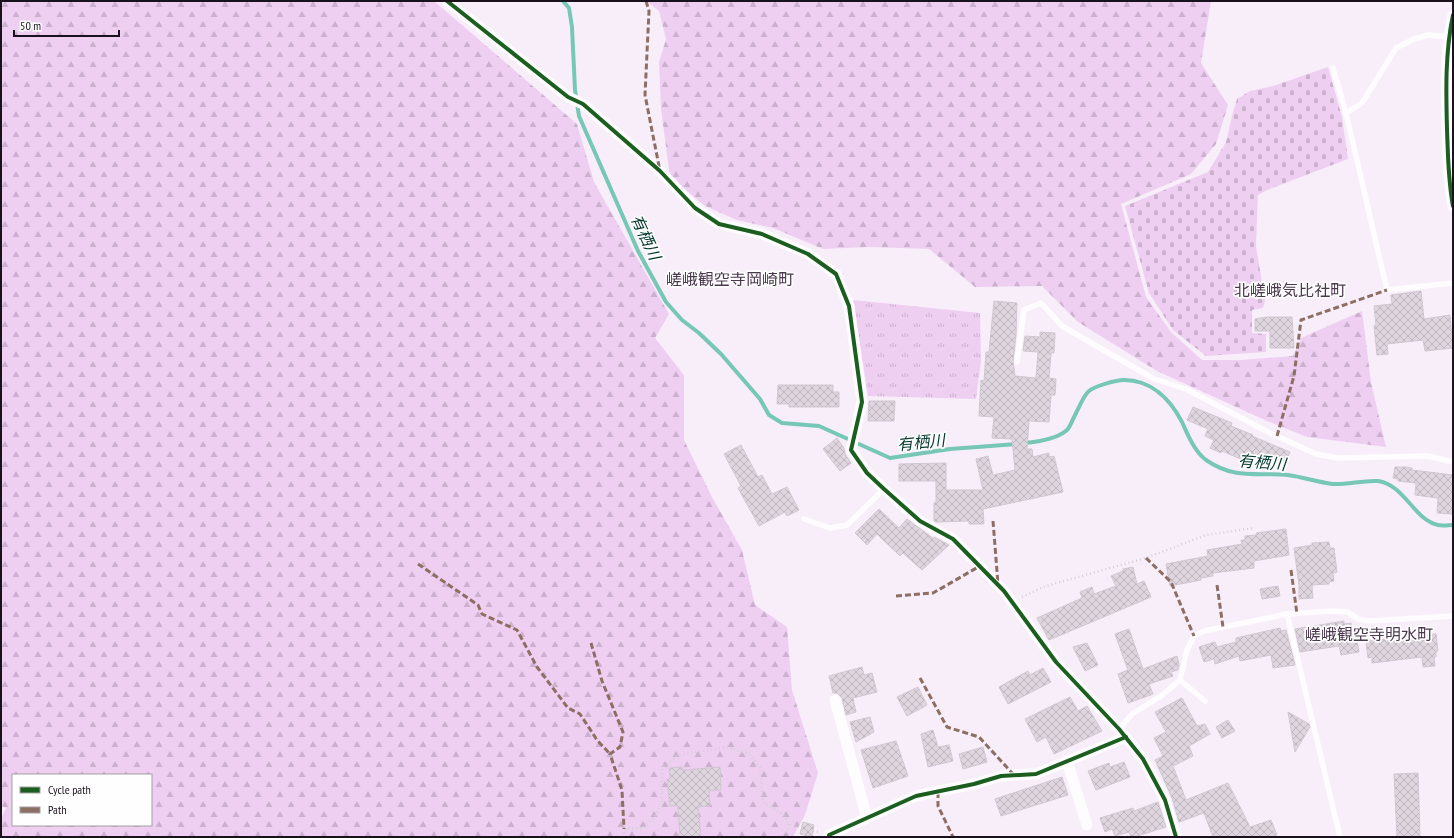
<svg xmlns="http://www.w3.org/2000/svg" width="1454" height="838" font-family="'PT Sans Narrow','Noto Sans JP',sans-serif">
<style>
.grass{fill:url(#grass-tufts)}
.forest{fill:url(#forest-firs);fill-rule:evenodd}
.cemetery{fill:url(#cemetery-stones)}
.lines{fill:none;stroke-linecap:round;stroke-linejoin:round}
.stream{stroke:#76c7b5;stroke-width:4}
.building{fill:url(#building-cross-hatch);stroke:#d0c7d2}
.path{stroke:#d3d0d5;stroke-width:2.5;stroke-dasharray:1 3;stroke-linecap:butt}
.lane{stroke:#fefcfe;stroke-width:5.5}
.street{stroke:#fefcfe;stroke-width:11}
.quiet{stroke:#8d6e63;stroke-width:3;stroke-dasharray:6 3;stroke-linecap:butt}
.cycleway-casing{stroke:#fefefe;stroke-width:6}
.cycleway{stroke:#1b5e20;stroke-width:4}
.labels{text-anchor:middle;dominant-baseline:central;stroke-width:3.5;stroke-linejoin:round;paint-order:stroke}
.water-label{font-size:16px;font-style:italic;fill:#00372b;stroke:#fefefe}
.neighbourhood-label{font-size:16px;fill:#4b384e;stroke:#fefefe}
</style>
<defs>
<pattern id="grass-tufts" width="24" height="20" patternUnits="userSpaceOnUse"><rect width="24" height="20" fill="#eecff2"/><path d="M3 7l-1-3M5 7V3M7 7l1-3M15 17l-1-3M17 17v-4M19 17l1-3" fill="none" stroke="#ccb1cf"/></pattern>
<pattern id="forest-firs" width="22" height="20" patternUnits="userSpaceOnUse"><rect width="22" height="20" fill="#eecff2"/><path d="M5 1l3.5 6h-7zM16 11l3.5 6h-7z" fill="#ccb1cf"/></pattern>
<pattern id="cemetery-stones" width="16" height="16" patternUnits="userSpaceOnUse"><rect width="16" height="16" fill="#eecff2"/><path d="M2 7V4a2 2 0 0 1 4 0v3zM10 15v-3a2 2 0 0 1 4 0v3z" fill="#ccb1cf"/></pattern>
<pattern id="building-cross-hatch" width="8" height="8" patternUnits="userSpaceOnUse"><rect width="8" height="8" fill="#ded5df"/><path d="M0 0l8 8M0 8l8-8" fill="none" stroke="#beb6bf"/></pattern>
</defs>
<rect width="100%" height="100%" fill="#f8eefa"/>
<path class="grass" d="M853,300L980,313L981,362L976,399L868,396Z"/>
<g class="forest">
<path d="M1,1H434L577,124L594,182L669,314L655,338L684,375V440L712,497L742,550L755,605L787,627L792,690L818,773L805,815L793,837H1V819L6,808L1,806ZM13,775H151V825H13Z"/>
<path d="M646,1H1211L1201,63L1228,105L1216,144L1191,174L1121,204L1146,297L1171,332L1202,360H1241L1293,356L1301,338L1362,311L1371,382L1386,447L1307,437L1267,421L1157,371L1078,322L1042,286L975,287L929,249L869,247L823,249L773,228L737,220L705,206L670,177L661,109L659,62L666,39L659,11Z"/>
</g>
<path class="cemetery" d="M1328,67L1342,117L1348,159L1267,190L1258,195L1256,246L1265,301L1263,308L1252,310V333L1266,334V352L1206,356L1173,330L1149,293L1125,206L1208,172L1226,142L1233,112L1237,99L1250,91L1273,86Z"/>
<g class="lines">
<g class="stream">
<path d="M563,1L569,8L572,27L575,90L579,116L638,251L666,302L682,320L699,333L721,354L760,399L769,415L782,423L819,426L890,458L950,449L1017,444"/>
<path d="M1024,443C1036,442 1057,439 1067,430C1070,427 1072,421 1074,417C1078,410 1083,396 1089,391C1095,386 1116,380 1124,380C1151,380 1170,399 1182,422C1188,435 1194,451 1206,460C1235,480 1257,472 1288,475C1303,477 1317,482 1332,484C1347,485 1363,480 1378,481C1405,485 1413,519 1438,525C1443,526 1448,525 1453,525"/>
</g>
</g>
<g class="building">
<path d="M1421,291L1424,319L1450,315L1453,348L1425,351L1423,340L1387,344L1388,354L1377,355L1374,326L1376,325L1374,306L1392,304L1391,295Z"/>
<path d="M994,301L1017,303L1016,335L1013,361L1015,376L1036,378L1038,352L1023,351L1025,336L1040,337V332L1055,333L1054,353H1051L1049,378L1056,379L1055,395H1051L1049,422L1029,421L1027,449H1032L1033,457L1049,453V457L1054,456L1063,492L983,509L984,524H969V521L936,522L934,521V503L936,502V481H899V464L946,463V490H983L976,459L988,456L993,475L1015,470L1012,439L992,438L994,417L979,416L981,380L984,381L986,352H989Z"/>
<path d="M1267,317H1292L1294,348H1270V331H1255V319Z"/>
<path d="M778,385H833V392H839V407H789V404H777Z"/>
<path d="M869,401H895L894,421H868Z"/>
<path d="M1193,407L1232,423L1231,426L1253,435L1252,436L1290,452L1286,462L1272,457L1270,462L1248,453L1245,461L1222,451L1221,453L1210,448L1214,440L1205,436L1208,429L1187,420Z"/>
<path d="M837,438L844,448L845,454L851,463L840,471L823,449Z"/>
<path d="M741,445L758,477L762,475L772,494L787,487L799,510L787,516L785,512L759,526L738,488L741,486L724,454Z"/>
<path d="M1395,467H1406L1412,468V470L1453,475V514L1437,513L1438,498L1415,495L1416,483L1398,481V479L1393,478Z"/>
<path d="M879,509L899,528L907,519L934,539V537L949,545L922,570L903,553L900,556L877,534L867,545L855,533Z"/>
<path d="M1286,529L1289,555L1254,561V568L1213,573V576L1201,578V580L1170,586L1166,564L1208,556L1207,550L1242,544L1241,540H1245V536L1257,535L1256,533Z"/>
<path d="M1329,542L1330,548H1334L1337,572L1333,573L1334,581L1329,582V584L1312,585L1313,598L1299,599V585L1294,548L1312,545V543Z"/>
<path d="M1133,567L1137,584L1144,581L1151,597L1049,640L1037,618L1082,598L1080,592L1092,587L1094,594L1116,586L1111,576L1123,571V569Z"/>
<path d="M1278,586L1280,596L1262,599L1260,589Z"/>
<path d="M1344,621V624L1351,623L1354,641L1357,640L1359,652L1341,655L1339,646L1300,652L1295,629Z"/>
<path d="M1280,628L1281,631L1286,630L1295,665L1273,668L1271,655L1240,661L1239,656L1215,664L1214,659L1204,662L1199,647L1215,642L1217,647L1236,642V638Z"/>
<path d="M1129,629L1143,669L1177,656L1179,664L1178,670L1171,672L1173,676L1149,684L1153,694L1128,703L1118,674L1128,670L1115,634Z"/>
<path d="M1436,634L1438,651H1436V657H1434L1435,666L1423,667L1422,657L1372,663V657L1368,658L1366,641L1400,638L1401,640L1422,637V635Z"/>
<path d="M1087,643L1098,665L1085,671L1073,647Z"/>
<path d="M862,667L864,675L872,673L877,692L853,698L856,712L846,715L842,698L837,693H833L829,676Z"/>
<path d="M1043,668L1051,682L1008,704L999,687L1028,671L1030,675Z"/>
<path d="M918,687L927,705L907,716L897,697Z"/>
<path d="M1070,697L1078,711L1087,706L1102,731L1054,754L1046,737L1037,742L1025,719Z"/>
<path d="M1182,698L1197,726L1205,724L1210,734L1189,746L1193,756L1173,766L1186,800L1228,783L1250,827L1271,820L1277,835L1270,837H1213L1204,813L1179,822L1172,798L1155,760L1163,756L1154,738L1166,732L1155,712Z"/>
<path d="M1288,712L1309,724L1310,727L1295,752Z"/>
<path d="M870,717L874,732L856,742L850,722Z"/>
<path d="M1228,720L1235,731L1222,738L1216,727Z"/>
<path d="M933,730L938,747L949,745L953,761L928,767L921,734Z"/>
<path d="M896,741L908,776L873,788L861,750Z"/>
<path d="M983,747L987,762L963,769L959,754Z"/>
<path d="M1124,762L1130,777L1096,790L1088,771L1109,763L1110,767Z"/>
<path d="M682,767L683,770L720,767L721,790L709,791L710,806L698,807L701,837H680L678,806H670L667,779H670L669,768Z"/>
<path d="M1418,773L1420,837H1397L1394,774Z"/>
<path d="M1062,777L1068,795L1001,816L995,799Z"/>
<path d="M1158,802L1166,827L1134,837H1131L1129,832L1115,836L1112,829L1105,832L1100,818L1133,808L1134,811Z"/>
<path d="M803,822L814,825L812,837L800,834Z"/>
</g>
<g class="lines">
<g class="path">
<path d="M1,3L3,1"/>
<path d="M1022,597L1046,586L1146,558L1206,535L1254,528"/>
<path d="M813,831L819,832"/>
<path d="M624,837V829L643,828L656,815L662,804V768L678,755L727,747L749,754L760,767L763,802L783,814L789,824L801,827"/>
<path d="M786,837L789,824"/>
</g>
<g class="lane">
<path d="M1333,68L1346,113L1387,290L1453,283"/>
<path d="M1346,113L1362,103L1396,48L1414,39L1428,35L1448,37"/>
<path d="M1017,362L1024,310L1041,303L1062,326L1154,379L1186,389L1270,433L1316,454L1338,458L1428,456L1453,462"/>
<path d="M804,519L830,528L847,525L884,489"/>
<path d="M1287,614L1340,837"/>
<path d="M1180,680L1205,701"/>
<path d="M1119,729L1132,714L1161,696L1180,680L1187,650L1194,636L1204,631L1287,614L1332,611L1348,612L1358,619L1369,621L1453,616"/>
</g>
<g class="street">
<path d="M447,1L568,97L583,104L660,171L695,208L719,224L762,234L808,254L836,274L849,306L862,402L851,450L867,473L884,489L920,521L953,539L1004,591L1056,662L1119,729L1143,759L1165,800L1176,837"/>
<path d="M1453,15C1445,53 1446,91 1447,129C1448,155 1448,180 1453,206"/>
<path d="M835,700L867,818"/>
<path d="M1067,761L1087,825"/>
<path d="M829,837V835L916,796L974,784L1001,776L1036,774L1126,737"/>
</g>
<g class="quiet">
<path d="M646,1L649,11L645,95L660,171"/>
<path d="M1277,436L1294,376L1301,320L1387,290"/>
<path d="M993,521L998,584"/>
<path d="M1146,558L1171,582L1194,636"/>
<path d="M418,564L478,605L482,614L517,630L537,667L568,708L580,714L597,740L610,754"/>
<path d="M1291,570L1297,614"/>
<path d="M1217,585L1223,627"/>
<path d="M896,596L933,593L980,566"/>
<path d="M591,643L602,681L623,732L620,747L610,754L622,790L624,829"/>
<path d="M920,678L947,727L979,737L1014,775"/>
<path d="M938,792V806L953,837"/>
</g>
<g class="cycleway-casing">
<g id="cycleway">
<path d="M447,1L568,97L583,104L660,171L695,208L719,224L762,234L808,254L836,274L849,306L862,402L851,450L867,473L884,489L920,521L953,539L1004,591L1056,662L1119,729L1143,759L1165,800L1176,837"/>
<path d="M1453,15C1445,53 1446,91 1447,129C1448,155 1448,180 1453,206"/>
<path d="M829,837V835L916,796L974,784L1001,776L1036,774L1126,737"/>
</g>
</g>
<use href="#cycleway" class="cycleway"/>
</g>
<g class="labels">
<g class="water-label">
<text transform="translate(646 237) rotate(65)">有栖川</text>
<text transform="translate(921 442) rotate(-6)">有栖川</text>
<text transform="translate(1262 462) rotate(5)">有栖川</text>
</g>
<g class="neighbourhood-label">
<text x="730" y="279">嵯峨観空寺岡崎町</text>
<text x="1290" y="290">北嵯峨気比社町</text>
<text x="1369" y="634">嵯峨観空寺明水町</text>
</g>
</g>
<rect width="1454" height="838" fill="none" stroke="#19111b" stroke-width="4"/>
<rect x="12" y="774" width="140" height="52" fill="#fefefe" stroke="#a29fa3"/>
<rect x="20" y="787" width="20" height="6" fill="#1b5e20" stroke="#a29fa3"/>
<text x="48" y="794" font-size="12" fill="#19111b">Cycle path</text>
<rect x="20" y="807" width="20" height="6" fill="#8d6e63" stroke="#a29fa3"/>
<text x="48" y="814" font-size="12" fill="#19111b">Path</text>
<path d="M14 30v6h105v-6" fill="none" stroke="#19111b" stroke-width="2"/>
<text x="20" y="30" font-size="12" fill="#19111b" stroke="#fefefe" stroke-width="3" paint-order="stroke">50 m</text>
</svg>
